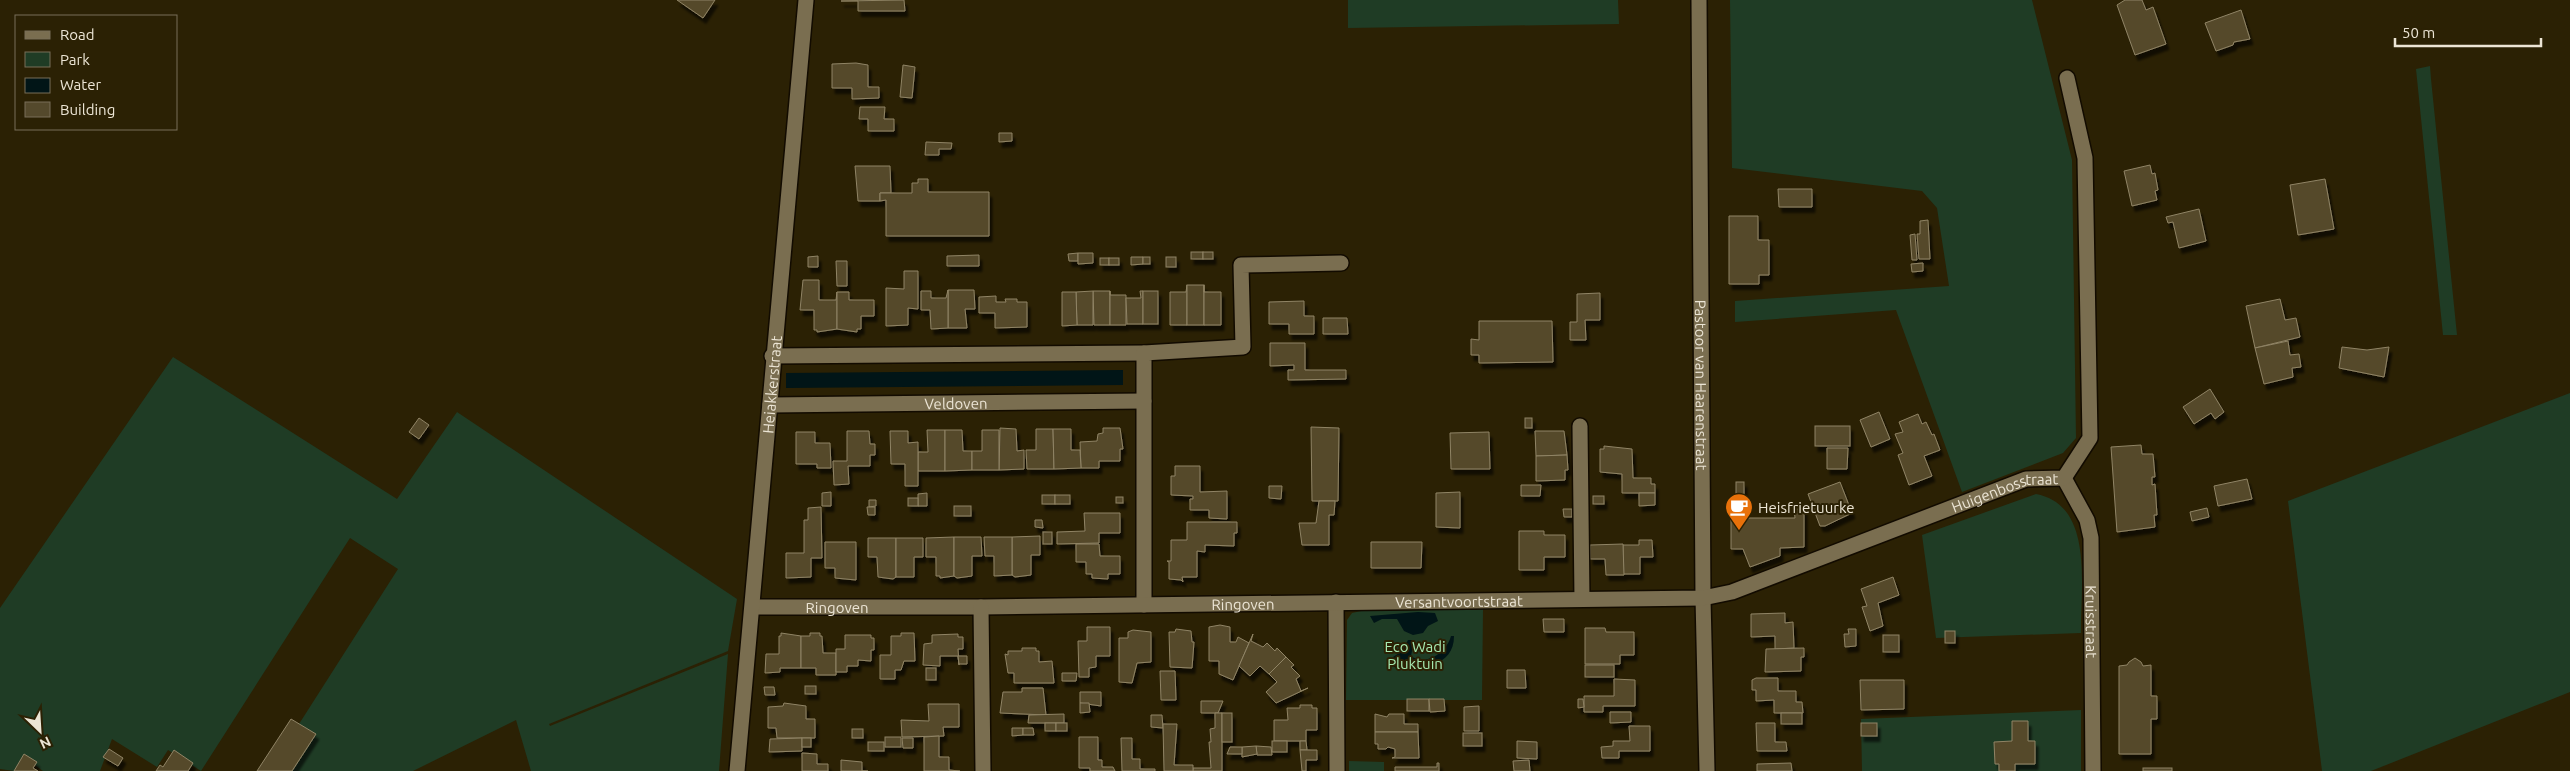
<svg xmlns="http://www.w3.org/2000/svg" width="2570" height="771" font-family="Ubuntu,sans-serif">
<style>
.green{fill:#1f3c25}
.water{fill:#011517}
.building{fill:#54492c;stroke:#908465;filter:url(#shadow)}
.lines{fill:none;stroke-linecap:round;stroke-linejoin:round}
.minor-casing{stroke:#120b00;stroke-width:18}
.minor{stroke:#7a6e50;stroke-width:15}
.labels{text-anchor:middle;dominant-baseline:central;stroke-width:4;stroke-linejoin:round;paint-order:stroke}
.street-label{font-size:15px;fill:#ece5d5;stroke:#2b2104}
.poi-label{font-size:15px;fill:#ece5d5;stroke:#2b2104;text-anchor:start}
.park-label{font-size:15px;fill:#a6eab2;stroke:#2b2104}
</style>
<defs>
<filter id="shadow"><feDropShadow dx="3" dy="5.5" stdDeviation="1" flood-color="#0009"/></filter>
</defs>
<rect width="100%" height="100%" fill="#2b2104"/>
<g class="green">
<path d="M1348,0H1618L1619,24L1348,28Z"/>
<path d="M1730,0H2032L2072,160L2076,438L2063,453L1962,492L1896,310L1735,322V301L1949,286L1937,208L1922,191L1732,168Z"/>
<path d="M2430,66L2431,79L2457,335H2443L2416,69Z"/>
<path d="M173,357L397,499L457,412L737,599L728,651L549,724L550,726L728,654L719,771H531L516,720L413,771H269L398,569L350,538L201,771L168,750L157,767L112,739L100,771H43L23,757L14,771L0,769V608Z"/>
<path d="M2570,393V692L2371,771H2322L2288,501Z"/>
<path d="M2036,494C2095,505 2080,588 2081,633L1936,638L1922,535Z"/>
<path d="M1483,609L1482,700H1346L1347,620L1352,613L1361,611Z"/>
<path d="M2081,710V771H1862L1861,719Z"/>
<path d="M1349,761L1384,762V771H1349Z"/>
</g>
<g class="water">
<path d="M1123,370V385L786,388V373Z"/>
<path d="M1418,612L1435,613L1438,621L1428,626L1423,633L1413,635L1404,631L1397,619H1382L1374,623L1370,616Z"/>
<path d="M1451,636H1454C1454,668 1420,668 1396,668L1390,664V659L1402,651L1408,640H1414L1411,656C1426,667 1447,652 1451,636Z"/>
</g>
<g class="building">
<path d="M677,0H715L703,18Z"/>
<path d="M904,0L905,11H858V1H841Z"/>
<path d="M2125,0H2142L2146,10L2153,7L2166,44L2135,55L2117,5Z"/>
<path d="M2241,10L2250,39L2234,42L2233,45L2216,51L2205,23Z"/>
<path d="M856,63L868,65V87H879V98L852,99V88H832V64Z"/>
<path d="M903,65L915,67L912,98L900,97Z"/>
<path d="M860,107H885L884,119H894V131H868V119H859Z"/>
<path d="M999,133H1012V141L999,142Z"/>
<path d="M926,142L952,143L951,149H939V155H925Z"/>
<path d="M2150,165L2152,174L2155,173L2158,190L2155,191L2157,200L2132,206L2124,171Z"/>
<path d="M855,166H890L891,193H880V201H858Z"/>
<path d="M918,179H928V192H989V236H886V200L880,201V193H912V183H918Z"/>
<path d="M2325,179L2334,229L2298,235L2290,185Z"/>
<path d="M1778,189H1812V207H1779Z"/>
<path d="M2199,209L2206,241L2179,248L2173,222L2168,223L2166,217Z"/>
<path d="M1729,216H1758V240H1769V275H1759V284H1729Z"/>
<path d="M1928,220L1930,259H1919L1917,234H1920V221Z"/>
<path d="M1915,234L1917,260H1912L1910,235Z"/>
<rect x="1191" y="252" width="12" height="7"/>
<rect x="1203" y="252" width="10" height="7"/>
<path d="M1078,253V261H1069L1068,254Z"/>
<path d="M1078,253H1093V263L1078,264Z"/>
<path d="M979,255V266H947V256Z"/>
<path d="M818,256V267H808V257Z"/>
<path d="M1131,257H1143V264L1131,265Z"/>
<rect x="1143" y="257" width="7" height="7"/>
<rect x="1166" y="257" width="10" height="10"/>
<rect x="1100" y="258" width="9" height="7"/>
<rect x="1109" y="258" width="10" height="7"/>
<path d="M836,261H847V286H837Z"/>
<path d="M1923,263V271L1912,272L1911,264Z"/>
<path d="M904,271H918V309L908,308V325L886,326V288L904,289Z"/>
<path d="M803,280H819V300H836L837,292V329L817,332V330H814V310H800Z"/>
<path d="M1187,285V325H1170V292H1186Z"/>
<rect x="1187" y="285" width="17" height="40"/>
<path d="M1204,285V292H1221V325H1204Z"/>
<path d="M948,290H974L975,309H965L967,328H948Z"/>
<path d="M948,290V328L931,329L930,310H921V291H931V298H946Z"/>
<path d="M1093,291H1110V325H1094Z"/>
<path d="M1093,291V325H1077L1076,292Z"/>
<path d="M1110,291V295H1126V325H1110Z"/>
<path d="M1140,291H1143V324H1127L1126,298H1141Z"/>
<rect x="1143" y="291" width="15" height="33"/>
<path d="M837,292H849V300H874V316H861V329H857V332L837,329Z"/>
<path d="M1062,292H1076L1077,325L1062,326Z"/>
<path d="M1600,293V320H1585L1586,340H1570V322H1577V294Z"/>
<path d="M996,296V302H1006L1005,299H1017V302H1027V327L995,328V313H979V297Z"/>
<path d="M2280,299L2285,320L2296,318L2300,337L2255,348L2246,306Z"/>
<path d="M1304,301V316H1314V334H1289V324H1269V302Z"/>
<path d="M1323,318H1347L1348,334H1323Z"/>
<path d="M1479,321H1552L1553,362L1479,363V355H1471V339L1479,340Z"/>
<path d="M2288,341L2290,355L2299,354L2301,367L2292,368L2293,377L2264,384L2255,348Z"/>
<path d="M1270,343H1305V370H1346V379L1288,380V370H1294V365L1270,366Z"/>
<path d="M2342,347L2367,350L2389,347L2384,377L2339,368Z"/>
<path d="M2210,389L2224,412L2215,419L2211,413L2194,424L2183,407Z"/>
<path d="M1879,412L1890,439L1871,447L1860,420Z"/>
<path d="M1918,414L1922,424L1926,422L1932,435L1934,434L1940,450L1924,456L1932,476L1909,485L1898,455L1903,453L1895,434L1903,432L1899,422Z"/>
<path d="M419,418L429,425L419,439L409,432Z"/>
<rect x="1525" y="418" width="7" height="10"/>
<rect x="1815" y="426" width="35" height="20"/>
<path d="M1311,427L1339,428L1338,501H1312Z"/>
<path d="M1000,428L1016,429L1017,451L1024,450V469L999,470Z"/>
<path d="M1103,428H1120L1123,449H1120V461H1099V468H1081L1080,442L1097,441L1098,434L1103,433Z"/>
<path d="M1036,429H1053L1054,469H1027L1026,450H1036Z"/>
<path d="M1053,429H1071V450H1080L1081,468L1054,469Z"/>
<path d="M927,430H945V471H918V452H928Z"/>
<path d="M945,430H962L963,451H972V470L945,471Z"/>
<path d="M982,430H999V470H972V451H982Z"/>
<path d="M847,431H869L870,444H875V455H870V466H848L849,484L834,485L833,461H847Z"/>
<path d="M890,431H908V443L918,442V486H905V464H891Z"/>
<path d="M1535,431H1564L1567,455L1536,456Z"/>
<path d="M796,432H815V443H830L831,468H817V464H796Z"/>
<path d="M1489,432L1490,469H1451L1450,433Z"/>
<path d="M2141,445L2142,454H2153L2155,477H2152V485L2155,484L2157,515H2154L2155,527L2117,532L2111,447Z"/>
<path d="M1604,446L1632,449L1633,478H1651V484H1655V493H1622V474L1600,472V449H1604Z"/>
<path d="M1827,448H1848L1847,469H1827Z"/>
<path d="M1567,455L1568,470H1565V480L1536,481V456Z"/>
<path d="M1175,466H1200V492L1227,491V519L1209,518V510H1190V499H1193V496L1171,495V476H1175Z"/>
<path d="M2247,479L2252,499L2218,506L2214,486Z"/>
<rect x="1736" y="482" width="8" height="12"/>
<path d="M1840,482L1852,513L1825,526H1820L1808,494Z"/>
<path d="M1521,485H1541L1540,496H1521Z"/>
<path d="M1269,486H1282L1281,499L1269,498Z"/>
<path d="M831,492V506H822V493Z"/>
<path d="M1460,492V528L1436,527V493Z"/>
<path d="M927,493V506H918V494Z"/>
<path d="M1639,493H1655V505L1639,506Z"/>
<rect x="1042" y="495" width="13" height="9"/>
<rect x="1055" y="495" width="15" height="9"/>
<rect x="1593" y="496" width="11" height="8"/>
<rect x="1116" y="497" width="7" height="6"/>
<rect x="908" y="498" width="10" height="8"/>
<path d="M869,500H876V506L869,507Z"/>
<path d="M1319,501H1335L1334,515H1329V545H1302L1299,523H1316Z"/>
<rect x="954" y="506" width="17" height="10"/>
<path d="M821,507L822,558H811V577L786,578V553H804V520H808V508Z"/>
<path d="M867,507H875V515H868Z"/>
<path d="M2207,508L2209,517L2192,521L2190,512Z"/>
<path d="M1563,509H1572V517H1564Z"/>
<path d="M1794,509H1804V547L1780,548V556L1750,567L1743,549H1731V518H1795Z"/>
<path d="M1084,513H1120V533H1099V543L1057,544V532L1085,531Z"/>
<path d="M1035,520H1042L1043,528L1035,527Z"/>
<path d="M1187,522H1237V533H1234V546L1205,545V552L1197,551V577H1182L1183,582L1181,580L1169,579V562L1167,561H1171V540H1187Z"/>
<path d="M1519,531H1544V535H1565V557H1544V570H1519Z"/>
<rect x="1043" y="532" width="9" height="12"/>
<path d="M1040,536V555H1031V575L1015,577L1012,575V537Z"/>
<path d="M954,537V576L940,578V576H936V557H926V538Z"/>
<path d="M954,537H981L982,556H972V576L957,578L954,576Z"/>
<path d="M984,537H1012V575L994,576V556H985Z"/>
<path d="M868,538H896V577L893,579L878,577L877,557H868Z"/>
<path d="M896,538H923V557H914V577H896Z"/>
<path d="M1639,540H1652L1653,557H1640V574H1623V545H1639Z"/>
<path d="M825,542H856V580L835,578V568H825Z"/>
<path d="M1371,542H1422L1421,568H1371Z"/>
<path d="M1076,544H1099L1100,556H1120V574H1108V579L1092,578V574H1086V562H1076Z"/>
<path d="M1623,544L1624,575H1606L1605,559H1590V545Z"/>
<path d="M1893,577L1899,595L1878,603L1883,626L1870,631L1862,607L1867,606L1861,589Z"/>
<path d="M1785,613V623L1793,622L1794,648L1775,649V636L1751,637V614Z"/>
<path d="M1543,619H1564V632H1544Z"/>
<path d="M1220,625L1230,627V642H1236L1238,637L1249,643L1233,680L1219,674V661H1209V627Z"/>
<path d="M1087,627H1110V656H1096V667L1089,668V677H1079L1078,641H1087Z"/>
<path d="M1585,628H1605L1606,632H1634V655H1620V664H1585Z"/>
<path d="M1176,629L1191,631L1192,642H1194L1192,668L1170,667L1169,632H1175Z"/>
<path d="M1848,629H1856V646L1845,647L1844,634H1849Z"/>
<path d="M1133,630L1151,632V662L1137,663L1132,683L1119,682V638H1128V632Z"/>
<rect x="1945" y="631" width="10" height="12"/>
<path d="M781,633L801,636V668H780V672L765,673L766,654H779V636H781Z"/>
<path d="M810,633H820V636H822L823,653H836V675H816V668H801V636H810Z"/>
<path d="M901,633H914L915,661H904L901,670H895V679H880V655H891V636H901Z"/>
<path d="M958,634V637H963V649H958L959,665L958,656H940V666L923,665L924,644L932,643V635Z"/>
<path d="M1253,634L1251,641L1263,647L1267,643L1275,651L1277,648L1286,657L1269,674L1260,666L1250,676L1239,666Z"/>
<path d="M845,635H871V638H874V650H871V661L858,660V666H847V672H836V649H845Z"/>
<rect x="1883" y="635" width="16" height="17"/>
<path d="M1022,648H1036V651H1039V662L1052,661L1054,683H1014V673H1008L1005,654L1008,655V651H1022Z"/>
<path d="M1804,648V657H1801V671L1765,672L1766,649Z"/>
<path d="M958,656H967V664H959Z"/>
<path d="M1286,657L1294,665L1291,667L1300,676L1296,679L1301,691L1308,688L1276,703L1266,692L1277,682L1269,674Z"/>
<path d="M2135,658L2141,662L2143,666L2151,665V696H2157V719H2151V754H2119V666L2127,665L2129,662Z"/>
<rect x="1585" y="665" width="29" height="12"/>
<rect x="926" y="668" width="10" height="12"/>
<path d="M1507,670H1525L1526,688H1507Z"/>
<path d="M1160,671H1175L1176,700H1161Z"/>
<path d="M1062,673H1077L1076,681H1062Z"/>
<path d="M1756,678H1778V691H1796V702H1802L1803,713H1774V700L1756,701V690H1752V680Z"/>
<path d="M1614,679L1635,680V706H1603V712H1584V696H1614Z"/>
<path d="M1860,680H1904V709L1861,710Z"/>
<rect x="805" y="686" width="11" height="8"/>
<path d="M764,687H774L775,695H765Z"/>
<path d="M1022,688H1043L1046,715L1000,713L1003,692H1022Z"/>
<path d="M1080,692H1101V706L1080,703Z"/>
<rect x="1407" y="699" width="22" height="12"/>
<path d="M1429,699H1444L1445,711L1430,712Z"/>
<path d="M1578,699H1583L1584,707L1578,708Z"/>
<path d="M1201,701H1223L1218,713H1201Z"/>
<path d="M784,703L806,706V719H815V738H777L776,728H768V707L783,706Z"/>
<path d="M1080,703H1089L1090,712L1080,713Z"/>
<path d="M928,704H959V727H943L944,736L902,737L901,720L929,721Z"/>
<path d="M1300,705H1312V708H1317V730H1306V741H1274V720H1288L1287,708H1300Z"/>
<path d="M1479,706V731H1464V707Z"/>
<path d="M1610,712H1631V722L1610,723Z"/>
<path d="M1215,713H1222V771H1193V768H1211L1209,742H1211L1210,729L1215,728Z"/>
<rect x="1222" y="713" width="10" height="29"/>
<rect x="1781" y="713" width="21" height="11"/>
<path d="M1064,714V723H1028L1029,715Z"/>
<path d="M1375,714L1387,717L1389,714H1404V724H1418V732H1375Z"/>
<path d="M1151,715H1162L1163,728L1151,727Z"/>
<path d="M291,719L316,734L292,771H257Z"/>
<path d="M2012,721H2028V741H2035V764H2015V771H1999V764H1995L1994,742L2012,741Z"/>
<rect x="1045" y="723" width="11" height="8"/>
<rect x="1056" y="723" width="11" height="8"/>
<path d="M1756,723H1775V742H1786L1787,751H1757Z"/>
<rect x="1861" y="723" width="16" height="13"/>
<path d="M1163,724H1177L1174,765H1193V771H1164Z"/>
<path d="M1629,726H1650V751H1619V758H1602L1601,747L1613,746V741H1630Z"/>
<path d="M1012,728H1023V735L1012,736Z"/>
<path d="M1023,728H1033L1034,735H1023Z"/>
<rect x="852" y="729" width="11" height="9"/>
<path d="M1375,732H1418L1419,758H1392L1395,757V749L1388,747L1386,749H1378V744H1375Z"/>
<rect x="1463" y="733" width="19" height="13"/>
<path d="M939,736V757H949V770L960,771H924V737Z"/>
<rect x="885" y="737" width="16" height="10"/>
<path d="M1079,737H1098V760H1102V767H1113L1115,771H1090V768H1079Z"/>
<path d="M802,738V751L769,752L770,739Z"/>
<rect x="802" y="738" width="9" height="9"/>
<path d="M902,738H913V748H903Z"/>
<path d="M1121,738H1132V759H1140V769H1155V771H1122Z"/>
<rect x="1272" y="741" width="15" height="11"/>
<path d="M1300,741H1306L1307,750H1300Z"/>
<path d="M1517,741L1537,742V759L1517,758Z"/>
<rect x="868" y="742" width="16" height="9"/>
<path d="M1256,746L1271,747L1272,755H1257Z"/>
<path d="M1256,746L1257,754L1242,757V747Z"/>
<path d="M1230,747H1242V754H1227Z"/>
<path d="M109,749L123,758L118,766L103,757Z"/>
<path d="M174,750L193,763L188,771H156L160,765L163,767Z"/>
<path d="M1300,750H1317V760H1306V771H1302Z"/>
<path d="M802,753L817,754V764H828V771H802Z"/>
<path d="M24,754L37,762L33,768L38,771H14Z"/>
<path d="M841,760L862,762V771H868H841Z"/>
<path d="M1529,760L1530,771H1514L1513,761Z"/>
<path d="M1437,763H1439V771H1395V767H1437Z"/>
<path d="M1791,763L1792,771H1757V764Z"/>
<rect x="2143" y="768" width="29" height="3"/>
</g>
<g class="lines">
<g class="minor-casing">
<g id="minor">
<path id="s1" d="M1699,0L1703,598L1707,771"/>
<path d="M772,356L1144,353"/>
<path id="s2" d="M770,405L1144,401"/>
<path d="M1580,426L1582,599"/>
<path id="s3" d="M2064,478L2087,520L2091,538L2093,771"/>
<path d="M1336,602L1337,771"/>
<path d="M1144,605V353L1243,347L1241,265L1341,263"/>
<path id="s4" d="M753,607H981L1703,598L1732,592L2026,479L2064,478L2090,438L2085,158L2067,78"/>
<path d="M981,607L983,771"/>
<path id="s5" d="M737,771L806,0"/>
</g>
</g>
<use href="#minor" class="minor"/>
</g>
<defs>
<g id="cafe-pin" transform="scale(1.4375)"><path d="M0 17L-7.5 6A9.5 9.5 0 1 1 7.5 6Z" fill="#e8710a" stroke="#2b2104"/><path d="M-5.5-4.5H6V0H3Q3 3.5 0 3.5H-2.5Q-5.5 3.5-5.5 0ZM3-3.2v2h1.7v-2ZM-6 4.5H4V6H-6Z" fill="#fff"/></g>
</defs>
<g fill-rule="evenodd">
<use href="#cafe-pin" x="1739" y="507"/>
</g>
<g class="labels">
<g class="street-label">
<text stroke="none"><textPath href="#s5" startOffset="388">Heiakkerstraat</textPath></text>
<text stroke="none"><textPath href="#s1" startOffset="385">Pastoor van Haarenstraat</textPath></text>
<text stroke="none"><textPath href="#s2" startOffset="186">Veldoven</textPath></text>
<text stroke="none"><textPath href="#s4" startOffset="1271">Huigenbosstraat</textPath></text>
<text stroke="none"><textPath href="#s4" startOffset="706">Versantvoortstraat</textPath></text>
<text stroke="none"><textPath href="#s4" startOffset="490">Ringoven</textPath></text>
<text stroke="none"><textPath href="#s4" startOffset="84">Ringoven</textPath></text>
<text stroke="none"><textPath href="#s3" startOffset="150">Kruisstraat</textPath></text>
</g>
<g class="poi-label">
<text x="1758" y="507">Heisfrietuurke</text>
</g>
<g class="park-label">
<text x="1415" y="646">Eco Wadi<tspan x="1415" dy="17">Pluktuin</tspan></text>
</g>
</g>
<rect x="15" y="15" width="162" height="115" fill="#2b2104" stroke="#786f58"/>
<rect x="25" y="31" width="25" height="8" fill="#7a6e50" stroke="#786f58"/>
<text x="60" y="40" font-size="15" fill="#ece5d5">Road</text>
<rect x="25" y="52" width="25" height="15" fill="#1f3c25" stroke="#786f58"/>
<text x="60" y="65" font-size="15" fill="#ece5d5">Park</text>
<rect x="25" y="78" width="25" height="15" fill="#011517" stroke="#786f58"/>
<text x="60" y="90" font-size="15" fill="#ece5d5">Water</text>
<rect x="25" y="102" width="25" height="15" fill="#54492c" stroke="#786f58"/>
<text x="60" y="115" font-size="15" fill="#ece5d5">Building</text>
<g transform="translate(40 731) rotate(155)" stroke="#2b2104" stroke-width="4" paint-order="stroke">
<path d="M0-4L9 19L0 12L-9 19Z" fill="#ece5d5"/>
<text y="-8" font-size="14" font-weight="bold" text-anchor="middle" fill="#ece5d5">N</text>
</g>
<path d="M2395 38v8h146v-8" fill="none" stroke="#ece5d5" stroke-width="2.5"/>
<text x="2402" y="38" font-size="15" fill="#ece5d5" stroke="#2b2104" stroke-width="4" paint-order="stroke">50 m</text>
</svg>
